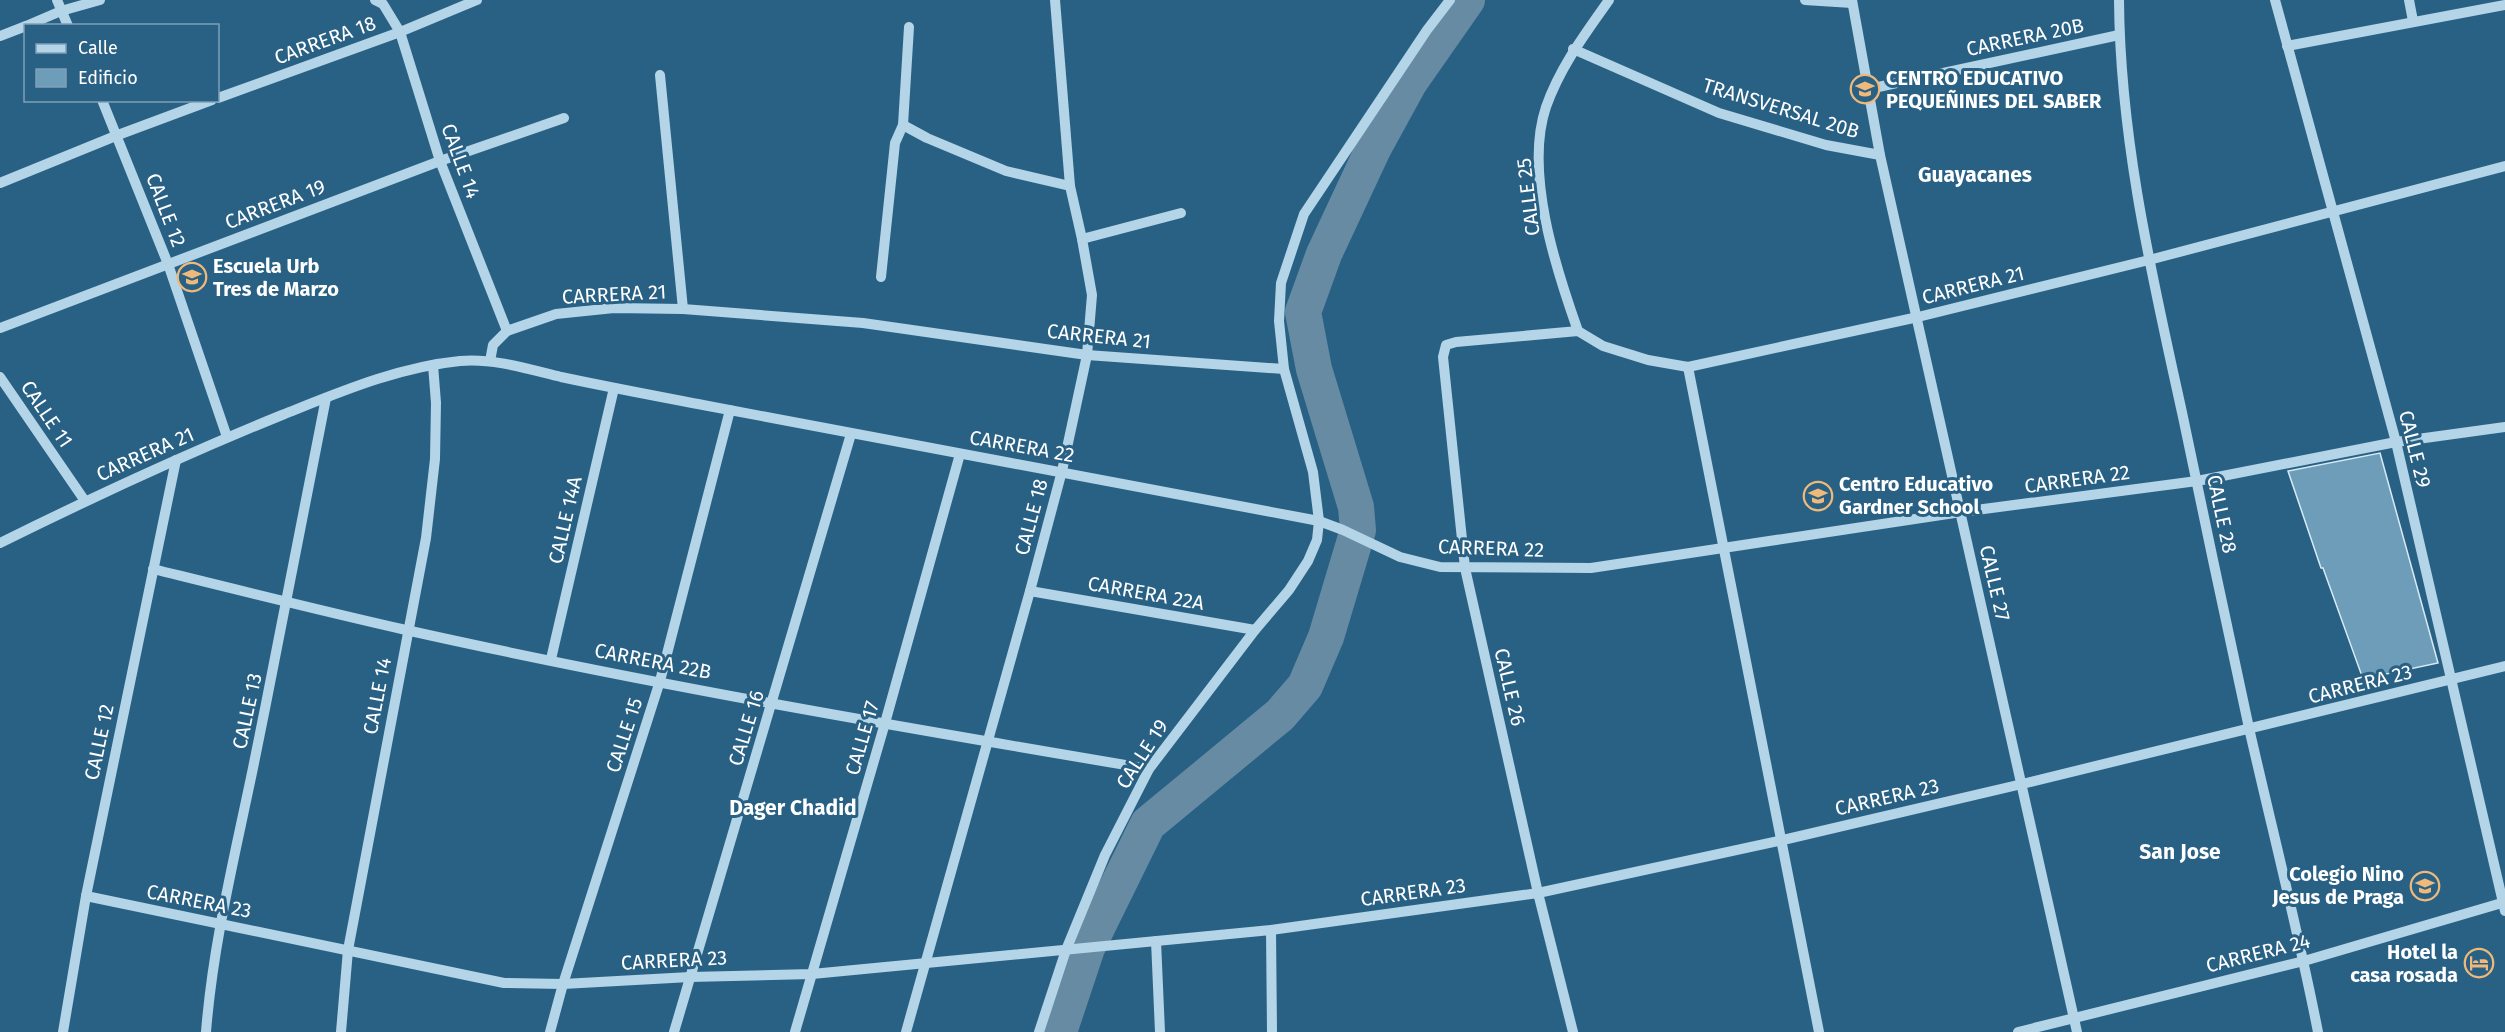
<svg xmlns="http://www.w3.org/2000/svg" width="2505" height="1032" font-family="'Fira Sans',sans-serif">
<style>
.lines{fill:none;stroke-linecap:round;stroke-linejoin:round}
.river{stroke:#678ba3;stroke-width:36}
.building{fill:#6d9db9;stroke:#d7eaf6;stroke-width:1.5}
.minor{stroke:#b4d4e7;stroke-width:10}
.labels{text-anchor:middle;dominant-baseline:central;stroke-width:6;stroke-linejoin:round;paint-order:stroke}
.street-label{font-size:20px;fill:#fff;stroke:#296185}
.poi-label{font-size:20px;font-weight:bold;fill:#fff;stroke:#296185;text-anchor:start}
.neighbourhood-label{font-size:21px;font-weight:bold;fill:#fff;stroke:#296185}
</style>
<rect width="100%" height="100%" fill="#296185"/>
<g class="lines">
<path class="river" d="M1059,1032L1087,948L1148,824L1280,715L1305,686L1326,637L1358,530L1356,507L1314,369L1303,312L1324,254L1374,147L1409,83L1467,0"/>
</g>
<path class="building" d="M2380,453L2438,663L2363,679L2323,568H2321L2288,471Z"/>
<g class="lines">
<g class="minor">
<path d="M57,0L68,26"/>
<path d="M375,0L383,4L400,32L440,161L507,331"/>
<path d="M1805,0L1852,3"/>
<path d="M1852,0L1880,155L2077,1032"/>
<path d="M2119,0C2120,142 2153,280 2183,417C2205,521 2226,624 2249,728C2272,829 2298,930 2318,1032"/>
<path d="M2275,0L2396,442L2505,911"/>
<path d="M2409,0L2413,21"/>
<path d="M26,26L61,11L100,0"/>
<path d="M0,36L26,26"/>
<path d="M2287,46L2505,5"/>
<path d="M1573,49L1719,113L1826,145L1880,155"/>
<path d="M660,75L683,309"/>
<path d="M1869,89L2119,35"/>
<path d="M218,98L400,32L477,0"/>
<path d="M102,100L168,264L227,437"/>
<path d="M903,125L927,138L1006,171L1070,186"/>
<path d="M0,183L118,135L212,100"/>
<path d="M1082,239L1181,213"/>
<path d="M881,277L895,143L903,125L909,27"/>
<path d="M0,328L440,161L564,118"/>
<path d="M1578,331C1556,269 1524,172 1546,107C1560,67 1585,34 1609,0"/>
<path d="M490,361L493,345L507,331L556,314L614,308L683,309L863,323L1087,355L1284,369"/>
<path d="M1688,367L1819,1032"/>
<path d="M0,377L85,501"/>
<path d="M0,543C93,497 186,454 282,415C340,392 398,367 460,361C494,358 528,369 561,377C608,387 656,396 703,405C908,445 1114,481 1319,521L1343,530L1400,557L1440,567L1591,568L1961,512L2197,481L2396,442L2505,427"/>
<path d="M153,569C238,590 322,611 406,630C652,685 901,727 1149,769"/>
<path d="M1030,591L1255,630"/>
<path d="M551,659L614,388"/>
<path d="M86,896L504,983L563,984L690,977L812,974L1271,930L1538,893L1783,840L2022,784L2505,666"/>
<path d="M1271,930L1272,1032"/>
<path d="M1156,941L1160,1032"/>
<path d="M63,1032L86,896L176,460"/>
<path d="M206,1032C213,943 235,855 253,768C278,645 302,522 326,398"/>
<path d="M341,1032L348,950L426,538L435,459L436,403L433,365"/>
<path d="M550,1032L563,984L660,681L730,410"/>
<path d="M674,1032L851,434"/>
<path d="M795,1032L885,723L960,454"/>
<path d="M906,1032L1030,591L1062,471L1087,355L1092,295L1082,239L1070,186L1055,0"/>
<path d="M1039,1032L1066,950L1105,855L1149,769L1255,630L1289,590L1308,561L1317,540L1319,521L1313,472L1284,369L1279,321L1281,283L1304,214L1427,30L1450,0"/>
<path d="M1573,1032L1538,893L1465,568L1443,357L1446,345L1456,342L1578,331L1603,346L1648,360L1688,367L1918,317L2149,260L2505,166"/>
<path d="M2018,1032L2304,961L2505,902"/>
</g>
</g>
<defs>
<g id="school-ring" transform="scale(1.5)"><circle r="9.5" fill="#296185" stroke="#eeb97b" stroke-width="1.5"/><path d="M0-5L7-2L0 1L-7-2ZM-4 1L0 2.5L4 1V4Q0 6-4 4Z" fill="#eeb97b"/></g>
<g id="hotel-ring" transform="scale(1.5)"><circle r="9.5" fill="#296185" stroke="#eeb97b" stroke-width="1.5"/><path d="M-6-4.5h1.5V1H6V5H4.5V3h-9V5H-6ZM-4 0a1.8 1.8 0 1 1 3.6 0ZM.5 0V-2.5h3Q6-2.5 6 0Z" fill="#eeb97b"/></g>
</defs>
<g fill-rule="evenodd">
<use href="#school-ring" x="1865" y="89"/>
<use href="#school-ring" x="192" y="277"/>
<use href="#school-ring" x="1818" y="496"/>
<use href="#school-ring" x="2425" y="886"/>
<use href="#hotel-ring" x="2479" y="963"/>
</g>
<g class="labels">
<g class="street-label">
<text transform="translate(2025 37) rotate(-12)">CARRERA 20B</text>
<text transform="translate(325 40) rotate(-20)">CARRERA 18</text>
<text transform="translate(1781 108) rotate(17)">TRANSVERSAL 20B</text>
<text transform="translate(461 161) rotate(70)">CALLE 14</text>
<text transform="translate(1528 197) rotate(-97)">CALLE 25</text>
<text transform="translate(275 204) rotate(-21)">CARRERA 19</text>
<text transform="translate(166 210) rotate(69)">CALLE 12</text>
<text transform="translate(1973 285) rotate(-14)">CARRERA 21</text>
<text transform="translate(614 294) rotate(-3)">CARRERA 21</text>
<text transform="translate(1099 336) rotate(6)">CARRERA 21</text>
<text transform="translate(47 414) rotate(56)">CALLE 11</text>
<text transform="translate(1022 446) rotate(10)">CARRERA 22</text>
<text transform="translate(2415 449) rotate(76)">CALLE 29</text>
<text transform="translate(145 454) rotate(-24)">CARRERA 21</text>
<text transform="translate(2077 479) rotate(-8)">CARRERA 22</text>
<text transform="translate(2222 514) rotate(78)">CALLE 28</text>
<text transform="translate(1031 517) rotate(-75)">CALLE 18</text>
<text transform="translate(565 520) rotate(-77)">CALLE 14A</text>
<text transform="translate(1491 548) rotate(2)">CARRERA 22</text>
<text transform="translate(1995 583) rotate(77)">CALLE 27</text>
<text transform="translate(1146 593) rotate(10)">CARRERA 22A</text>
<text transform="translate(653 661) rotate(11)">CARRERA 22B</text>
<text transform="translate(2360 684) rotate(-14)">CARRERA 23</text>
<text transform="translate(1510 687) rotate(77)">CALLE 26</text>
<text transform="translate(377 696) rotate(-79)">CALLE 14</text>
<text transform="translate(247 711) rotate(-78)">CALLE 13</text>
<text transform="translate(746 728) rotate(-73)">CALLE 16</text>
<text transform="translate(624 735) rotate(-72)">CALLE 15</text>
<text transform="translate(862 738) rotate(-74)">CALLE 17</text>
<text transform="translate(99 742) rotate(-78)">CALLE 12</text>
<text transform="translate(1142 754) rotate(-57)">CALLE 19</text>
<text transform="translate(1887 797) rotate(-13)">CARRERA 23</text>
<text transform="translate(1413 892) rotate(-8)">CARRERA 23</text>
<text transform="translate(199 901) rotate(11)">CARRERA 23</text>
<text transform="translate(2258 953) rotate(-14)">CARRERA 24</text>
<text transform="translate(674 960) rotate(-3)">CARRERA 23</text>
</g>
<g class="poi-label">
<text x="1886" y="78">CENTRO EDUCATIVO<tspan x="1886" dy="23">PEQUEÑINES DEL SABER</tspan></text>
<text x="213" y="266">Escuela Urb<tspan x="213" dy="23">Tres de Marzo</tspan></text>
<text x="1839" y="484">Centro Educativo<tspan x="1839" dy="23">Gardner School</tspan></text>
<text x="2404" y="874" text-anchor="end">Colegio Nino<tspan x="2404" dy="23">Jesus de Praga</tspan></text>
<text x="2458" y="952" text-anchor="end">Hotel la<tspan x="2458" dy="23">casa rosada</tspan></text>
</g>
<g class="neighbourhood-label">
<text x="1975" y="175">Guayacanes</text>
<text x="793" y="808">Dager Chadid</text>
<text x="2180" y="852">San Jose</text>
</g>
</g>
<rect x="24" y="24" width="195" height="78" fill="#296185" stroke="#7fa0b6" stroke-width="1.5"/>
<rect x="36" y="44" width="30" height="9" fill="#b4d4e7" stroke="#7fa0b6" stroke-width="1.5"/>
<text x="78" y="54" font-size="18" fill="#ffffff">Calle</text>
<rect x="36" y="69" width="30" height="18" fill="#6d9db9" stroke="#7fa0b6" stroke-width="1.5"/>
<text x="78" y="84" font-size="18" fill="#ffffff">Edificio</text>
</svg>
